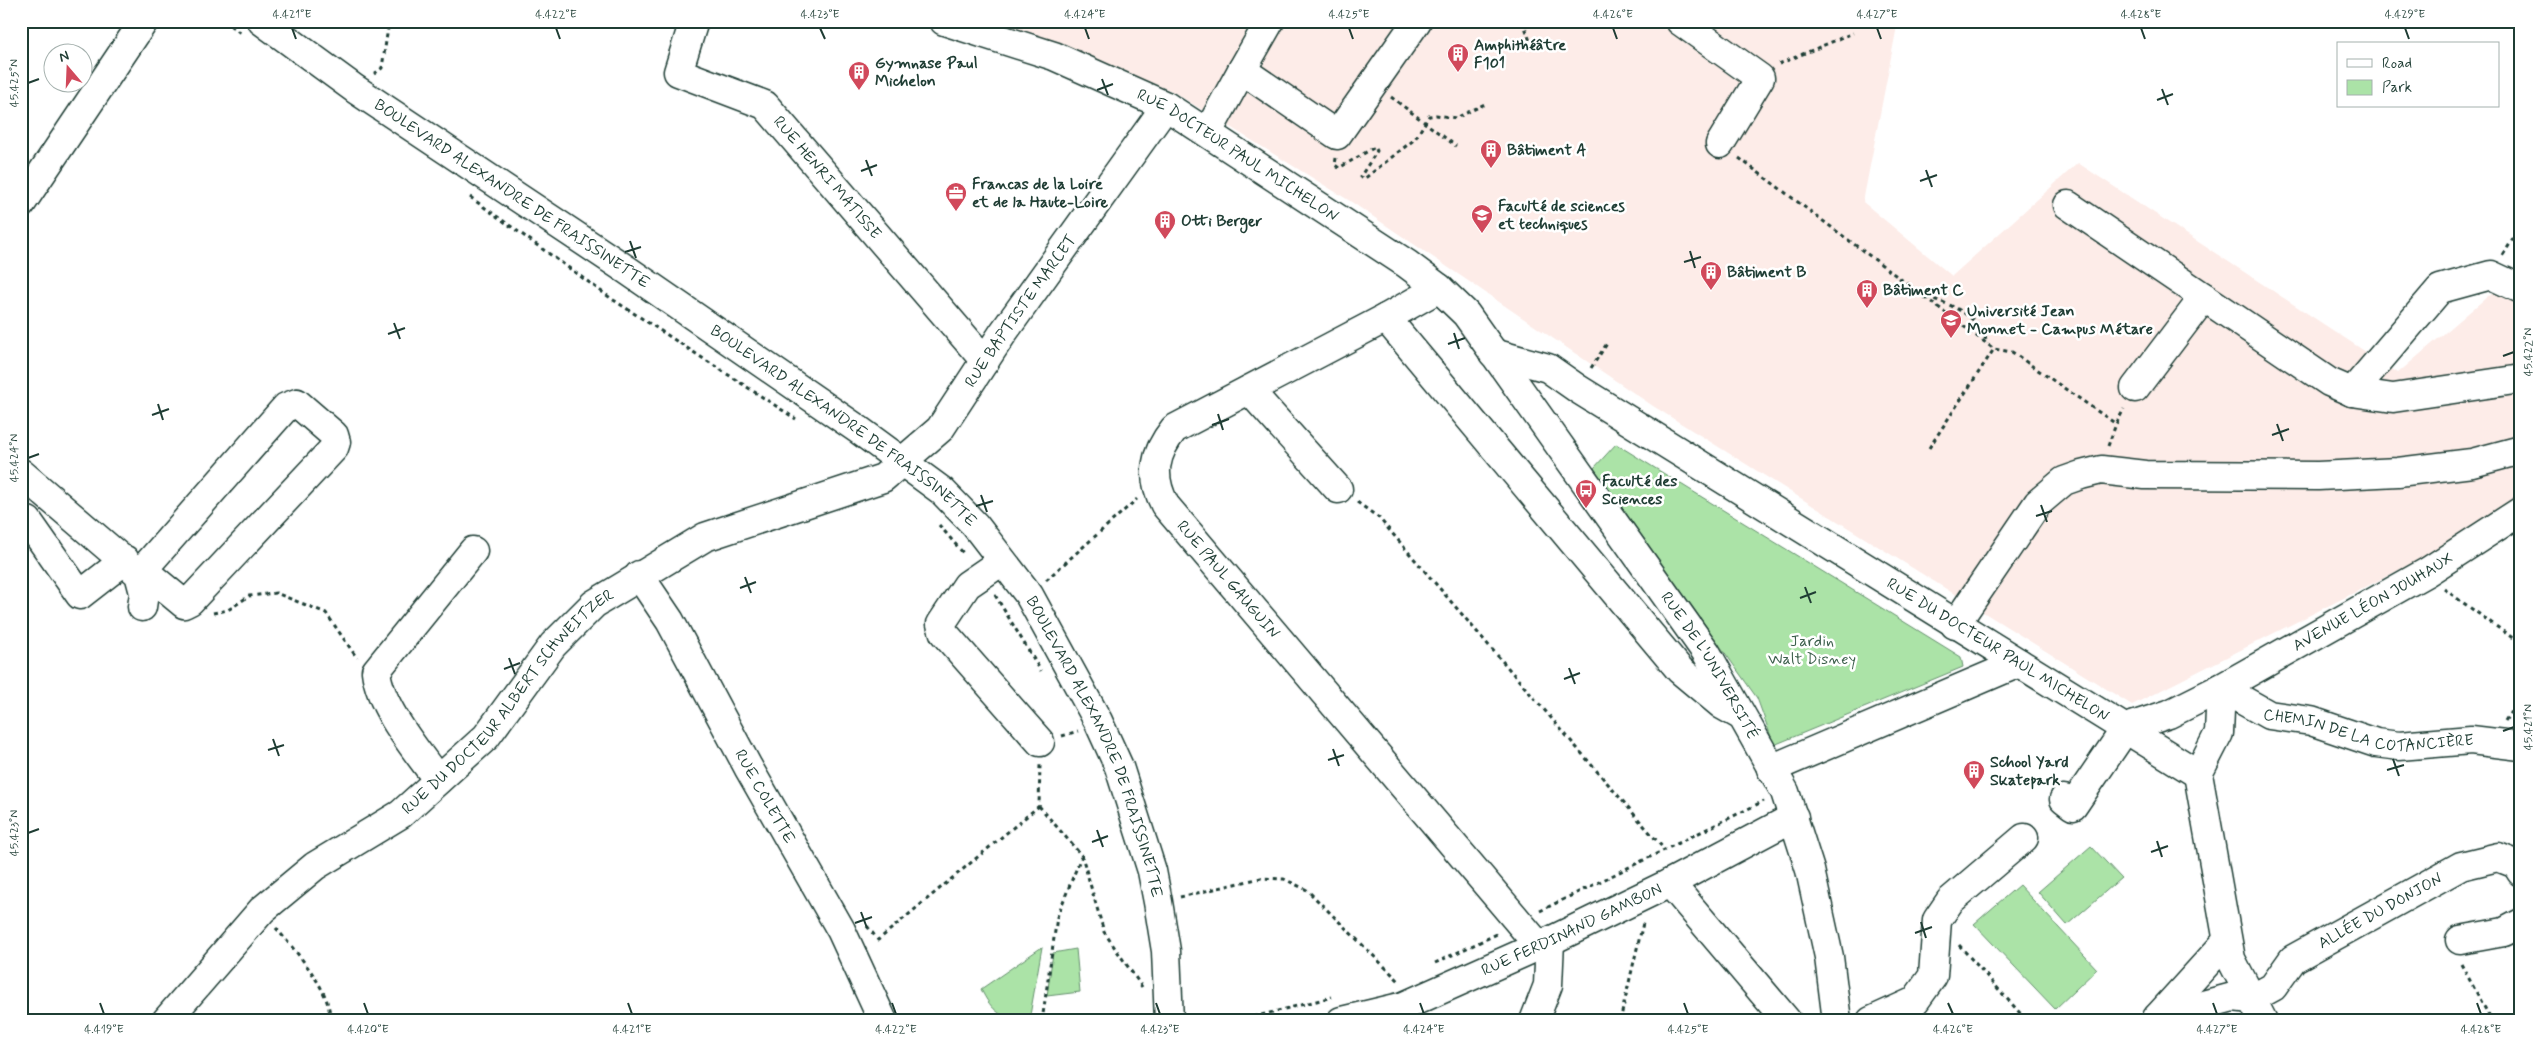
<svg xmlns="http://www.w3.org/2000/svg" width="2542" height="1042" font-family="Mynerve,sans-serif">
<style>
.built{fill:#fdece8}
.park{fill:#abe3a7;stroke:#65906e}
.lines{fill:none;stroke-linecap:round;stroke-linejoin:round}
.minor-casing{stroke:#1f3d34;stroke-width:31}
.path{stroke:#1f3d34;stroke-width:3;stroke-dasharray:4 4;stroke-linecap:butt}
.minor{stroke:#fff;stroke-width:28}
.ticks{fill:none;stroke:#1f3d34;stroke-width:2}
.labels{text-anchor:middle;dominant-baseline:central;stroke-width:5;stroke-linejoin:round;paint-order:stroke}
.poi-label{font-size:16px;font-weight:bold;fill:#1f3d34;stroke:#fff;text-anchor:start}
.street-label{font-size:16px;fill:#1f3d34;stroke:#fff}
.park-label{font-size:16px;fill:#3b5e4b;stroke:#fff}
.neatline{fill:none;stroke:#1f3d34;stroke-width:2}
.ticks-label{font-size:12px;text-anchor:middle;fill:#1f3d34}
</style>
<rect width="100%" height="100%" fill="#fff"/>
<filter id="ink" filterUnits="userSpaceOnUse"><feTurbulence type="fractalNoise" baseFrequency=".02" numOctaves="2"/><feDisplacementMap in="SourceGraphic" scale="10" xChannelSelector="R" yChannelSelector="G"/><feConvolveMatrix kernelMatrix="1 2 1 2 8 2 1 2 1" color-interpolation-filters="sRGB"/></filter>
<g filter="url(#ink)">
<path class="built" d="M977,21H1898L1863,202L1952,276L2078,163L2398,373L2494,291L2521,305V498L2476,531L2132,705L1653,406L1350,201L1170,90Z"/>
<g class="park">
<path d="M1616,444L1961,657L1963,667L1774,745L1757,698L1594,468Z"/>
<path d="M2091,846L2121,878L2067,925L2038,892Z"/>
<path d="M2019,885L2097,969L2055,1009L1974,924Z"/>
<path d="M1042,947L1029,1021C1004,1021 991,1011 981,989Z"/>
<path d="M1076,949L1080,992L1047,996L1053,953Z"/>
</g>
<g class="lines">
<g class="minor-casing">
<g id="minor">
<path id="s1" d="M262,21L355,89L627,270L859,430L942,491L975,525L1029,595L1098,721L1119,767L1152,871L1158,902L1166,951L1169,1021"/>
<path id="s2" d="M694,21L678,72L765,105L985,361"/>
<path id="s3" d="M944,21L1054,56L1166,106L1407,264L1439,288L1466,314L1706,652L1785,792L1810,870L1829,957L1837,1021"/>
<path d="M1680,21L1760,78L1720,144"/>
<path d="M1242,70L1270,21"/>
<path d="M1208,132L1242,70L1337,135L1417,21"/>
<path d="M21,204L144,21"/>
<path d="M2068,205L2329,382L2352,392L2393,398L2521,379"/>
<path id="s4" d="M1439,288L1386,318L1174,429C1154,454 1150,476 1165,505L1539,946"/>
<path d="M1386,318L1680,670L1722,705L1738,714"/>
<path id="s5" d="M1493,353L1548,368L1578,389L2198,774"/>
<path d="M2135,388L2204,297"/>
<path d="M1249,390L1338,489"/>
<path d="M2352,392L2440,289L2491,275L2521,289"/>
<path d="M297,403L334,435L336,442L334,448L190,601L184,604L149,575L139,574L286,407Z"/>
<path d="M21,473L139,574L144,593L142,607"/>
<path d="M28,521L80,595L125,560"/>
<path d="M1002,561L967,585L941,624L944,633L1040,742"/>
<path id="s6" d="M639,575L670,621L748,767L841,930L883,1021"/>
<path d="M1955,625L2038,503L2064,481L2081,475L2101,470L2145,475L2318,476L2398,472L2472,463L2521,450"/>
<path id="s7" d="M2126,728L2169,714L2221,688L2427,572L2521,511"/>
<path d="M1771,769L2019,663"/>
<path id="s8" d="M2198,774L2219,733L2221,688L2269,715L2311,721L2376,743L2399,746L2471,740L2521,746"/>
<path d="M2198,774L2231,959L2263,1021"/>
<path d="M438,780C417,751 380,708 376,671L473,551"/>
<path d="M2064,799L2073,806L2126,728"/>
<path d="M1670,883L1787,1021"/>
<path d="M2460,940L2504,932L2521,923"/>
<path id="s9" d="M2158,1017L2233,997L2251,999L2273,987L2293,959L2461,866L2498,857L2516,864L2521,872"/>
<path d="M2157,1018L2227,941"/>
<path id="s10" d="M166,1021L262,910L315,866L401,814L486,737L553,645L594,604L705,537L883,478L940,429L1003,333L1166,106"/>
<path id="s11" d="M1341,1021L1404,1006L1550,941L1670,883L1794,817"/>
<path d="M1534,1021L1548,985L1550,941"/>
<path d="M1871,1021L1915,1001L1933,976L1937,920L1950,901L2024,838"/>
</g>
</g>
<g class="path">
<path d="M224,21L242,34"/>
<path d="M1523,21L1532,47"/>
<path d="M1779,64L1853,33"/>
<path d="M374,74L382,68L389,21"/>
<path d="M1391,97L1456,146"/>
<path d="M1336,158L1335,165L1339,168L1375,147L1377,151L1360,177L1364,179L1415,139L1429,116L1436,115L1456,118L1485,104"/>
<path d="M1739,158L1994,349L2012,352L2116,424"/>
<path d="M470,197L612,299L796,419"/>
<path d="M2503,255L2521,226"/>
<path d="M1927,297C1951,304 1982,317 1987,344"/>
<path d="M1591,368L1608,342"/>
<path d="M2108,446L2116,424L2124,409"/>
<path d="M1929,448L1994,349"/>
<path d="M1357,502L1379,518L1664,849"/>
<path d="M939,525L964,554"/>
<path d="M1046,580L1137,499"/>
<path d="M2444,589L2521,644"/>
<path d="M995,595L1041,671"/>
<path d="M213,613L228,610L249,596L276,593L326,613L357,658"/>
<path d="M2505,721L2521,695"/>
<path d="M1062,736L1078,731"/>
<path d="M1039,806L1082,856L1104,932L1142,987"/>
<path d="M1180,897L1261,878L1284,879L1307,890L1401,983"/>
<path d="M1540,911L1764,801"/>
<path d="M867,926L878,940L1039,806L1040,765"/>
<path d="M276,928C295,951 332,990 330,1021"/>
<path d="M1959,945L2027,1021"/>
<path d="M1435,963L1497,934"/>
<path d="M2461,964L2492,1021"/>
<path d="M1042,1021L1057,917L1081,857"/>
<path d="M1238,1021L1332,997"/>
<path d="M1620,1021L1643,923"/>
</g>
<use href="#minor" class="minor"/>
</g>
</g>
<path class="ticks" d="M292,28L296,39M556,28L560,39M820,28L825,39M1085,28L1089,39M1349,28L1353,39M1613,28L1617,39M1877,28L1881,39M2141,28L2145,39M2405,28L2409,39M1102,79L1108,95M28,83L39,79M2162,89L2168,105M1097,90L1113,84M2157,100L2173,94M866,160L872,176M1926,170L1932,187M861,171L877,165M1920,181L1937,175M630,241L636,258M1690,251L1695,268M625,252L641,247M1684,262L1701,257M394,323L400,339M1454,333L1459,349M388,334L405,328M1448,344L1465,338M2503,356L2514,352M158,404L163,420M1218,414L1223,430M152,415L169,409M2277,424L2283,441M1212,425L1229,419M2272,435L2289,429M28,458L39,454M981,495L987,512M2041,505L2047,522M976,506L993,501M2036,516L2052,511M745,577L751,593M1805,587L1811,603M740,588L756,582M1800,598L1816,592M509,658L515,674M1569,668L1575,684M504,669L520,663M1564,679L1580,673M2503,731L2514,727M273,739L279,756M1333,749L1339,766M268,750L284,745M2393,759L2399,776M1328,760L1344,755M2387,770L2404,765M1097,830L1103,847M28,833L39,829M2157,841L2162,857M1092,842L1108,836M2151,852L2168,846M861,912L867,928M1921,922L1926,938M855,923L872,917M1915,933L1932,927M100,1003L104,1014M364,1003L368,1014M628,1003L632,1014M892,1003L896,1014M1156,1003L1160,1014M1420,1003L1424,1014M1684,1003L1688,1014M1948,1003L1953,1014M2213,1003L2217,1014M2477,1003L2481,1014"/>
<defs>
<g id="building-pin" transform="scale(1.125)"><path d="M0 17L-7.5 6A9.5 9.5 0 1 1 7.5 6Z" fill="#d1495b" stroke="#fff"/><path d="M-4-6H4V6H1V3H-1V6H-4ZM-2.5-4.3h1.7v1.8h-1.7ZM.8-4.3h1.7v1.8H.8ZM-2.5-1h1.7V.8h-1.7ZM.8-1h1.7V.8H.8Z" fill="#fff"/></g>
<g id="office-pin" transform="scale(1.125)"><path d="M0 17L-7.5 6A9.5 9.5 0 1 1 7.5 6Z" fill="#d1495b" stroke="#fff"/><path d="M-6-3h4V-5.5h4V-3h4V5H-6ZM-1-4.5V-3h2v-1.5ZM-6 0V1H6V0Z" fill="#fff"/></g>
<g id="university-pin" transform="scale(1.125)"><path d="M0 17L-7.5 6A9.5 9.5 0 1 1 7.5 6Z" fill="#d1495b" stroke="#fff"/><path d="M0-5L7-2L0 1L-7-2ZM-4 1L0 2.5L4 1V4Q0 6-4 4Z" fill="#fff"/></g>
<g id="bus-pin" transform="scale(1.125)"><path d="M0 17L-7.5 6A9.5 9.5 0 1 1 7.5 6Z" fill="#d1495b" stroke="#fff"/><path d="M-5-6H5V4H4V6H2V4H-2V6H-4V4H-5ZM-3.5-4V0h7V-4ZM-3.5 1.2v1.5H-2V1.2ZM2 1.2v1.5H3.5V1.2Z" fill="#fff"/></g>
</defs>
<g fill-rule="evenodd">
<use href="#building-pin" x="1458" y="54"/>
<use href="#building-pin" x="859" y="72"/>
<use href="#building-pin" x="1491" y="150"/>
<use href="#office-pin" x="956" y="193"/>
<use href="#university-pin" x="1482" y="215"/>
<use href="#building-pin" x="1165" y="221"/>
<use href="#building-pin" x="1711" y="272"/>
<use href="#building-pin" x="1867" y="290"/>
<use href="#university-pin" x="1951" y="320"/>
<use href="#bus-pin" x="1586" y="490"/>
<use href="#building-pin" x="1974" y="771"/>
</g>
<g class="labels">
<g class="poi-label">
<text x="1474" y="45">Amphithéâtre<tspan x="1474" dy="18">F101</tspan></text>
<text x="875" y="63">Gymnase Paul<tspan x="875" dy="18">Michelon</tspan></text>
<text x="1507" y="150">Bâtiment A</text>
<text x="972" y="184">Francas de la Loire<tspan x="972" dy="18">et de la Haute-Loire</tspan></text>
<text x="1498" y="206">Faculté de sciences<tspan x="1498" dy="18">et techniques</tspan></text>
<text x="1181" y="221">Otti Berger</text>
<text x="1727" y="272">Bâtiment B</text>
<text x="1883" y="290">Bâtiment C</text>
<text x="1967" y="311">Université Jean<tspan x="1967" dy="18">Monnet - Campus Métare</tspan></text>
<text x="1602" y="481">Faculté des<tspan x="1602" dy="18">Sciences</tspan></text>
<text x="1990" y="762">School Yard<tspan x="1990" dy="18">Skatepark</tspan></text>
</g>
<g class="street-label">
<text stroke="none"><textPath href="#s3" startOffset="325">RUE DOCTEUR PAUL MICHELON</textPath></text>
<text stroke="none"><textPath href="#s2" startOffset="242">RUE HENRI MATISSE</textPath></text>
<text stroke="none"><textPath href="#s1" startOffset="304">BOULEVARD ALEXANDRE DE FRAISSINETTE</textPath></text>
<text stroke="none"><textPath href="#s10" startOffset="1138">RUE BAPTISTE MARCET</textPath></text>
<text stroke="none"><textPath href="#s1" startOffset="709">BOULEVARD ALEXANDRE DE FRAISSINETTE</textPath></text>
<text stroke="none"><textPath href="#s4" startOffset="480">RUE PAUL GAUGUIN</textPath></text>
<text stroke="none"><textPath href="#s7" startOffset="278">AVENUE LÉON JOUHAUX</textPath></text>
<text stroke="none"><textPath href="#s5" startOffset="588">RUE DU DOCTEUR PAUL MICHELON</textPath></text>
<text stroke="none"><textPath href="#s3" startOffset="1032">RUE DE L'UNIVERSITÉ</textPath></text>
<text stroke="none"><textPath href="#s10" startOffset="472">RUE DU DOCTEUR ALBERT SCHWEITZER</textPath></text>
<text stroke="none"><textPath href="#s8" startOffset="248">CHEMIN DE LA COTANCIÈRE</textPath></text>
<text stroke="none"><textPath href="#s1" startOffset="1129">BOULEVARD ALEXANDRE DE FRAISSINETTE</textPath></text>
<text stroke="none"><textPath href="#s6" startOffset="255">RUE COLETTE</textPath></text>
<text stroke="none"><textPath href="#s9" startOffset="255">ALLÉE DU DONJON</textPath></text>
<text stroke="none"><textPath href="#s11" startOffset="249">RUE FERDINAND GAMBON</textPath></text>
</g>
<g class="park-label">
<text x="1812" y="641">Jardin<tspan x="1812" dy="18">Walt Disney</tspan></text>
</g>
</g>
<rect width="2542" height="1042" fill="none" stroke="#fff" stroke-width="55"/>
<rect x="2337" y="42" width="162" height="65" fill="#ffffff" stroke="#a5b1ae"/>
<rect x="2347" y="59" width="25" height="8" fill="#ffffff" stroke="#a5b1ae"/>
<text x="2382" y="68" font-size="15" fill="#1f3d34">Road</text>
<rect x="2347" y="80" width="25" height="15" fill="#abe3a7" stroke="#a5b1ae"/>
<text x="2382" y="92" font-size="15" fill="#1f3d34">Park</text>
<g transform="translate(68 68) rotate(341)"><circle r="24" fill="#ffffff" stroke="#a5b1ae"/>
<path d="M0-4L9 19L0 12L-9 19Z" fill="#d1495b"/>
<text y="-8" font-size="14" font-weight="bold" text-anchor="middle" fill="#1f3d34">N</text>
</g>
<rect x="28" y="28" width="2486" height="986" class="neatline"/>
<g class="ticks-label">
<text x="292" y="18">4.421°E</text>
<text x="556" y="18">4.422°E</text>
<text x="820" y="18">4.423°E</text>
<text x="1085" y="18">4.424°E</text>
<text x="1349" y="18">4.425°E</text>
<text x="1613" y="18">4.426°E</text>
<text x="1877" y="18">4.427°E</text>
<text x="2141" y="18">4.428°E</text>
<text x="2405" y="18">4.429°E</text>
<text transform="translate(14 83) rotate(-90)" y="4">45.425°N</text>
<text transform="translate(2528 352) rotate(-90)" y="4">45.422°N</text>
<text transform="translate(14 458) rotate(-90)" y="4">45.424°N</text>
<text transform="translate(2528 727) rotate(-90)" y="4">45.421°N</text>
<text transform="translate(14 833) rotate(-90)" y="4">45.423°N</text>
<text x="104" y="1033">4.419°E</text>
<text x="368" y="1033">4.420°E</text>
<text x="632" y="1033">4.421°E</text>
<text x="896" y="1033">4.422°E</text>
<text x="1160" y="1033">4.423°E</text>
<text x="1424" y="1033">4.424°E</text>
<text x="1688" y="1033">4.425°E</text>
<text x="1953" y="1033">4.426°E</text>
<text x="2217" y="1033">4.427°E</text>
<text x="2481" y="1033">4.428°E</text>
</g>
</svg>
